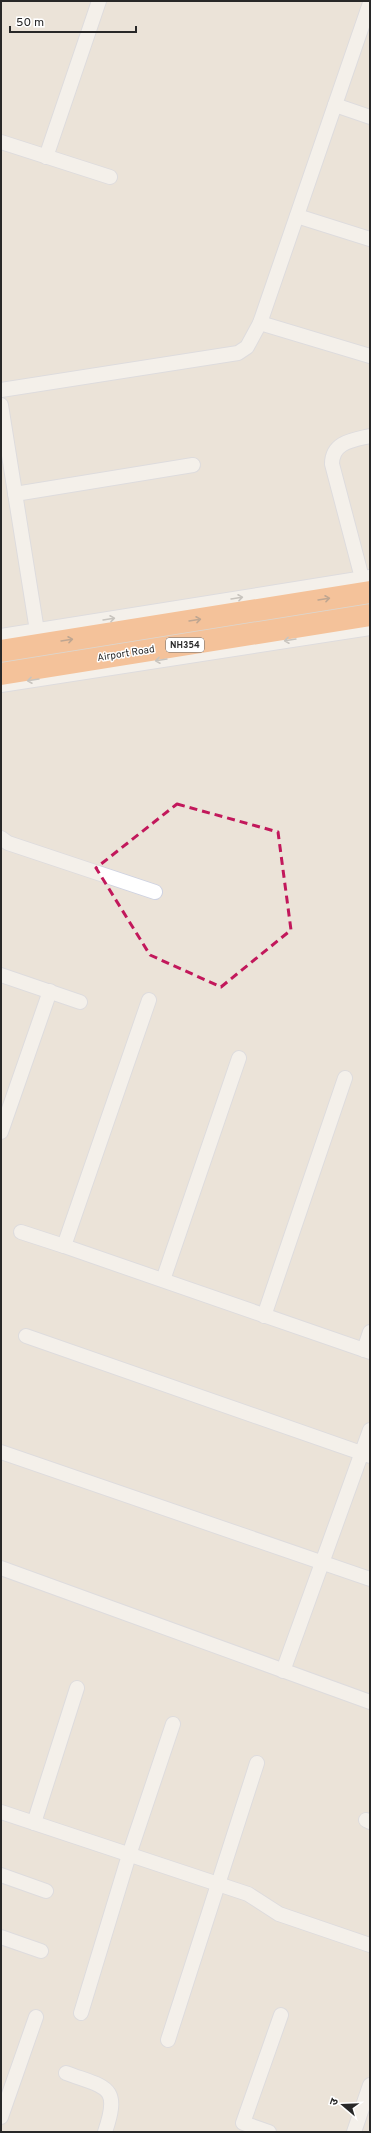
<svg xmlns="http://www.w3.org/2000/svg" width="371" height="2133" font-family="Overpass,'Noto Sans Devanagari',sans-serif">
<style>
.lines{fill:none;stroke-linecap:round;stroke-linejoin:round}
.street-casing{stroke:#ced2e2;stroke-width:16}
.highway-casing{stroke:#c7c7c7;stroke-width:24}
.street{stroke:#fff;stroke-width:14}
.highway{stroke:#ff9a4f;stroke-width:22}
.oneway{stroke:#9e9e9e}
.oneway2{stroke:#895b3a}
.marked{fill:none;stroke:#c2185b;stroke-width:3;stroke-dasharray:8 5;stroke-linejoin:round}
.labels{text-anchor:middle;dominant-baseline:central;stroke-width:3;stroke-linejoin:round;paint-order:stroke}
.shield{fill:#fff;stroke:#686868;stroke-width:1}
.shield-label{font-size:9px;font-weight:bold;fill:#282828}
.street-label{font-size:10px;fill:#282828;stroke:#fff}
</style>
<rect width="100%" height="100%" fill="#ebe3d8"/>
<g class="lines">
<g class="street-casing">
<g id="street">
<path d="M335,105L370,117"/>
<path d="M1,142L110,177"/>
<path d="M46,157L99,1"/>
<path d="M297,216L370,239"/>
<path d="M260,323L370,356"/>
<path d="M1,390L238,353L247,347L260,323L370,3"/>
<path d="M1,405L37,631"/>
<path d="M15,494L193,465"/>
<path d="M362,578L332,464C332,442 353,440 370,436"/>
<path d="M1,636L370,577"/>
<path d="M1,685L370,628"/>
<path d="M1,838L8,843L155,892"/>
<path d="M1,975L80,1002"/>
<path d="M149,1000L64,1246L370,1352"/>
<path d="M1,1132L50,991"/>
<path d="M21,1232L64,1246"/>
<path d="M163,1280L239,1058"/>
<path d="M264,1316L345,1078"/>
<path d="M26,1336L370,1456"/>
<path d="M364,1350L370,1332"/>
<path d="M1,1452L370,1579"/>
<path d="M1,1568L370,1702"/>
<path d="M283,1671L370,1430"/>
<path d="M1,1812L248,1894L279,1914L370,1945"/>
<path d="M366,1820L370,1822"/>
<path d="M34,1823L77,1688"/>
<path d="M1,1875L46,1891"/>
<path d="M1,1937L41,1951"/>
<path d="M81,2013L129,1855L173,1724"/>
<path d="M168,2040L257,1763"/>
<path d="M66,2073C106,2088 121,2085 105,2132"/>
<path d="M1,2117L36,2017"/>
<path d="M269,2132L243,2123L281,2015"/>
<path d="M354,2132L370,2085"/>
</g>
</g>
<g class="highway-casing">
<g id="highway">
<path d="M1,651L370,592"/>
<path d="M1,674L370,615"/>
</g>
</g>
<use href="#street" class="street"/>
<use href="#highway" class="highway"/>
</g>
<defs><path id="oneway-shaft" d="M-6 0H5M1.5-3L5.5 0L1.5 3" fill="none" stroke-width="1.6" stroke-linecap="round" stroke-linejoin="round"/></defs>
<g class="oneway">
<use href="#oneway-shaft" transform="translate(237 598) rotate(-9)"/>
<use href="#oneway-shaft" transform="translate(109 619) rotate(-9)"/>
<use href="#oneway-shaft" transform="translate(290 640) rotate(171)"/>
<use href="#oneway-shaft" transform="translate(161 660) rotate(171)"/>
<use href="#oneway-shaft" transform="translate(33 680) rotate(171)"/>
</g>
<g class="oneway2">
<use href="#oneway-shaft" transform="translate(324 599) rotate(-9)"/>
<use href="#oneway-shaft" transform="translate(195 620) rotate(-9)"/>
<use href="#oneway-shaft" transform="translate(67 640) rotate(-9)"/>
</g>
<path d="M0 0H371V2133H0ZM177,804L278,832L291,930L221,987L150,955L96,868Z" fill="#ebe3d8" fill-opacity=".55" fill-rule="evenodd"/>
<path class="marked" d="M177,804L278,832L291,930L221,987L150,955L96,868Z"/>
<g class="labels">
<rect class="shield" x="166" y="638" width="38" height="14" rx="3"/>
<g class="shield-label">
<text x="185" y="645">NH354</text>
</g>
<g class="street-label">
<text transform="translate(126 654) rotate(-9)">Airport Road</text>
</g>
</g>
<rect width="371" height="2133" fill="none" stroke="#282828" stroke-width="4"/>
<g transform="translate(343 2105) rotate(289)" stroke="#ffffff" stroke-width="3" paint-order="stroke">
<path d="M0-3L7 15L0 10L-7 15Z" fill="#282828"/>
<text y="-6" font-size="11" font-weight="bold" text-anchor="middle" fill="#282828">उ</text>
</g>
<path d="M10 26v6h126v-6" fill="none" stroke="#282828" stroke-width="2"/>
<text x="16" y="26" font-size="12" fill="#282828" stroke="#ffffff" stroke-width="3" paint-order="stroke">50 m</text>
</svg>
